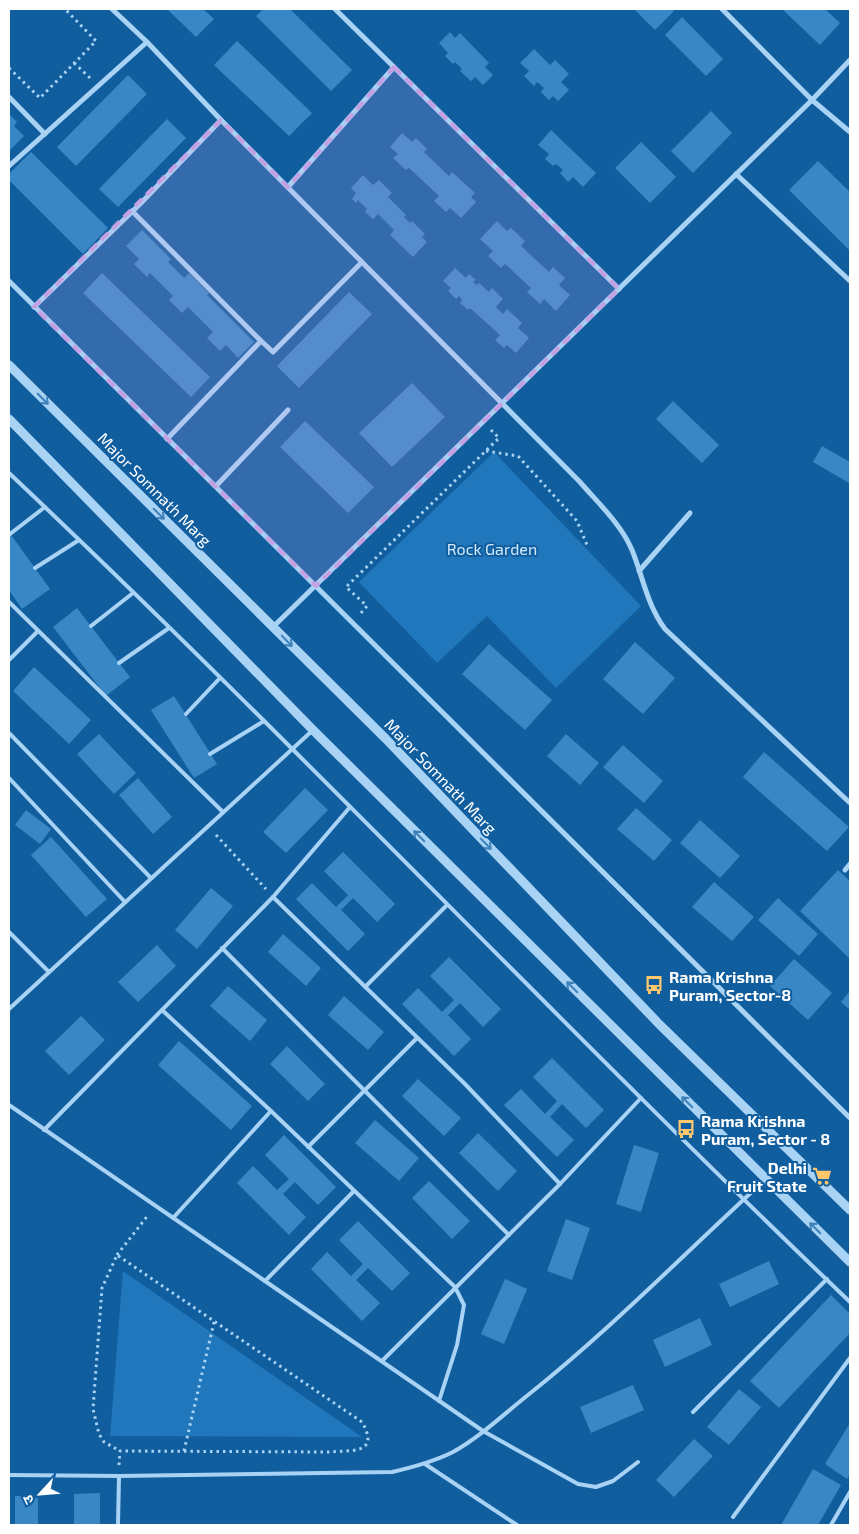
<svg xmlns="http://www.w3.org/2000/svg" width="859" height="1534" font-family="'Exo 2','Noto Sans Devanagari',sans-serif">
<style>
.green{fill:#2077bc}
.building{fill:#3a87c6}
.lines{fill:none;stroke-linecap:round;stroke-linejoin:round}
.path{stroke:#a9d3f5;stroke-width:3;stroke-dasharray:2.5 4;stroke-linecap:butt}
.service{stroke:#a9d3f5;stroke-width:4}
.minor{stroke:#a9d3f5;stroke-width:5}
.tertiary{stroke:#a9d3f5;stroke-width:9}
.oneway{stroke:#3f81b9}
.marked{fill:#c4a0e2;fill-opacity:0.2;stroke:#c4a0e2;stroke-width:4;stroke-dasharray:10 6;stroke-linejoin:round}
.labels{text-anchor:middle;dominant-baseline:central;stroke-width:4;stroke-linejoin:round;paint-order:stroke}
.street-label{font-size:16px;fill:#fff;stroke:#115e9f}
.park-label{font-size:16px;fill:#d1eafe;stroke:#115e9f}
.poi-label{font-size:16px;font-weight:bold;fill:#fff;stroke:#115e9f;text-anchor:start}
</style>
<rect width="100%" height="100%" fill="#115e9f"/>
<g class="green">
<path d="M494,452L641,606L556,688L487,616L437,663L359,582Z"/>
<path d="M123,1271L362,1437L110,1436Z"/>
</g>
<g class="building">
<path d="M167,9H203L214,19L196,37Z"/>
<path d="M263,9H290L352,70L331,91L256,16Z"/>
<path d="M634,9H672L674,11L655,30Z"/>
<path d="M782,9H825L840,23L820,45Z"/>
<path d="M682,17L723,59L706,76L665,35Z"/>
<path d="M450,32L455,38L460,33L489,63L485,67L493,75L483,85L475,77L471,81L460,71L462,69L455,62L453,64L445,56L448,53L439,43Z"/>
<path d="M237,41L312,113L289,136L214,65Z"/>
<path d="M534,49L550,65L555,60L569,74L561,82L569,90L558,101L553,96L549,100L541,92L544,88L537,82L534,86L524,76L529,71L520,63Z"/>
<path d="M128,75L147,94L76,166L57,147Z"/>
<path d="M711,111L732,133L693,173L671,151Z"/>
<path d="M9,114L17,122L14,126L24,136L9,151Z"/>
<path d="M167,119L186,138L118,207L99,189Z"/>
<path d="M551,130L596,173L583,187L573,177L568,182L560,173L563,170L556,164L553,166L545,159L549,154L538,145Z"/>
<path d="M402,133L412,142L416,138L427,149L424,152L449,176L452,172L475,193L471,197L476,202L461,218L450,208L446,212L434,201L439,196L409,168L406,170L393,158L398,154L390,147Z"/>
<path d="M641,142L676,177L650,203L615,168Z"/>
<path d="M31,152L108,228L83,254L9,180V174Z"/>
<path d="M818,161L850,192V251L789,190Z"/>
<path d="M363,175L373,185L379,180L392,193L388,197L406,215L404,217L410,223L412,221L425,234L422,237L427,242L413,257L390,235L394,230L378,214L373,219L365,212L367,209L358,200L356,203L352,199L356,193L351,188Z"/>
<path d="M497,221L507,231L511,228L525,241L521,246L549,272L553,267L565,278L559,285L570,295L556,311L544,299L540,304L527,292L531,288L505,264L501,268L488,256L493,251L480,239Z"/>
<path d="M142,230L171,259L168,262L184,278L189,273L209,293L207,295L254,342L238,358L226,345L220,351L207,338L213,332L188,307L182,313L169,300L173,296L150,273L147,277L134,264L139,259L126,246Z"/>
<path d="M455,268L466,278L469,274L476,280L473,282L477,285L479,283L489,292L492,288L503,299L496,307L503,314L507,309L522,323L518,328L529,338L516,353L507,345L504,348L495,340L500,335L470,308L468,310L460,303L462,300L459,296L456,299L448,291L451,288L443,281Z"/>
<path d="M102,273L210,377L191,397L83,293Z"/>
<path d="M349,292L372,314L299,388L277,366Z"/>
<path d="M412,383L445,417L392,467L359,433Z"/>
<path d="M673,401L719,445L702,463L656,419Z"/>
<path d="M305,421L374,487L348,513L280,447Z"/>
<path d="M822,446L850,462L849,483L813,462Z"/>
<path d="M9,532L50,589L22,609L9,590Z"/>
<path d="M77,608L130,677L106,696L53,627Z"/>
<path d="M635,642L675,678L643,714L603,679Z"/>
<path d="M489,644L552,700L525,730L462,674Z"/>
<path d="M34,667L91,720L69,744L13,691Z"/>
<path d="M174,696L217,764L194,778L151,710Z"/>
<path d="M99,734L136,773L114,794L77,754Z"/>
<path d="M566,734L599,763L580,785L547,756Z"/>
<path d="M623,745L663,781L644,803L603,767Z"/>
<path d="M764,752L849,827L827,851L743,777Z"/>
<path d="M138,778L172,817L153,834L119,795Z"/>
<path d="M305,788L328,810L286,853L263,832Z"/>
<path d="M636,808L672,840L654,861L617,829Z"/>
<path d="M26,810L51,829L40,844L15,825Z"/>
<path d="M700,820L740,856L720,878L680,843Z"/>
<path d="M51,837L107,899L86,917L31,855Z"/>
<path d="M343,852L395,904L377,922L353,898L341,910L365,934L348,951L296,899L312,883L336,907L348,895L324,871Z"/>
<path d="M838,870L850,881V959L800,911Z"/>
<path d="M714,882L754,917L732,941L692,907Z"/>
<path d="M211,888L233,906L197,949L175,930Z"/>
<path d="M778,898L818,934L799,956L758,920Z"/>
<path d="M283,934L321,968L306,986L268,952Z"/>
<path d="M157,945L176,966L138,1002L118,982Z"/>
<path d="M449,957L501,1009L483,1027L460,1003L448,1015L471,1039L454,1056L402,1004L418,988L442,1012L454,1000L430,976Z"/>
<path d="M794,959L832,993L808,1020L770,986Z"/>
<path d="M228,986L267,1020L250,1041L210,1006Z"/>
<path d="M850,991V1010L841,1002Z"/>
<path d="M344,996L384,1032L368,1050L328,1015Z"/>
<path d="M81,1016L105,1040L69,1075L45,1051Z"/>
<path d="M179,1041L252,1106L231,1130L158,1065Z"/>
<path d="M287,1046L325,1084L308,1101L270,1064Z"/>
<path d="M552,1058L604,1110L586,1128L562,1104L550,1117L574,1140L557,1157L504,1105L521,1089L545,1114L557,1101L533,1077Z"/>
<path d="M418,1079L461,1118L444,1136L402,1096Z"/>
<path d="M375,1120L419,1158L399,1181L355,1143Z"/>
<path d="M478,1133L517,1171L498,1191L459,1153Z"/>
<path d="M284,1135L336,1187L318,1205L295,1182L283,1194L306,1217L289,1235L237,1183L253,1166L277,1190L289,1179L265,1155Z"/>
<path d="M634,1145L659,1153L641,1212L616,1204Z"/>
<path d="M429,1181L470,1221L452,1239L412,1198Z"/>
<path d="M566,1219L590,1228L572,1280L547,1271Z"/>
<path d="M358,1221L410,1273L392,1291L368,1268L356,1280L380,1303L362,1321L311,1269L327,1252L351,1276L363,1264L339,1240Z"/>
<path d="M769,1261L779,1284L730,1307L719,1284Z"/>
<path d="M505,1279L527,1289L504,1344L481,1334Z"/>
<path d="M831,1295L850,1314V1333L779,1408L750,1381Z"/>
<path d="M700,1318L712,1345L665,1367L653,1340Z"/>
<path d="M633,1385L644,1410L591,1433L580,1407Z"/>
<path d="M739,1389L761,1407L729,1445L707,1427Z"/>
<path d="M850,1423V1474L847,1479L825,1464Z"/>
<path d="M694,1439L713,1456L674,1497L656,1480Z"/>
<path d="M813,1469L841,1485L818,1525H781Z"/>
<path d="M100,1493V1525H74V1494Z"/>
<rect x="15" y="1496" width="23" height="29"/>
</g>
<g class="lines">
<g class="path">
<path d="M74,63L90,78"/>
<path d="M9,68L40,98L96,41L65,9"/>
<path d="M486,451L518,456L577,521L587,545"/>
<path d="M361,613L367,606L346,587L499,438L491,430"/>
<path d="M216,835L266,889"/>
<path d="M117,1255L149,1214"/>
<path d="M184,1451L214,1322"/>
<path d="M119,1465L120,1451L328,1452C350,1450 381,1455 362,1422L117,1255L102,1288L93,1409L99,1434L104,1442L120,1451"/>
</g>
<g class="service">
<path d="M9,473C295,743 565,1030 850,1302"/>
<path d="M10,534L45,507"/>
<path d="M35,568L79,540"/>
<path d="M9,602L223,812"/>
<path d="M91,626L133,593"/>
<path d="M9,660L38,631"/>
<path d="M119,663L169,628"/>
<path d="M186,714L220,678"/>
<path d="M9,733L151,878"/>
<path d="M210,754L264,721"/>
<path d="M9,778L125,902"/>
<path d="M273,897L465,1084L560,1184"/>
<path d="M9,932L48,971"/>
<path d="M222,948L509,1235"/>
<path d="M365,987L447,905"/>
<path d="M9,1009L313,730"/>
<path d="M162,1010L271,1111L455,1287L464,1305L457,1345L439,1401"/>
<path d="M9,1105L483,1431L578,1484L596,1487L613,1481L638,1462"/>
<path d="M44,1130L273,897L350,807"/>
<path d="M308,1147L417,1038"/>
<path d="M173,1218L271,1111"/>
<path d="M265,1281L354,1191"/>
<path d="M382,1361L560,1184L641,1098"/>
<path d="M693,1412L827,1279"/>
<path d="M425,1464L517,1525"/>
<path d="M9,1475L119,1476L392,1472C414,1467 433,1462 453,1452C480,1437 504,1414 528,1395C612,1328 687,1251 766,1179"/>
<path d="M733,1517L850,1358"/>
<path d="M118,1525L119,1476"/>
<path d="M831,1525L850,1492"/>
</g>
<g class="minor">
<path d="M112,9L147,42L221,120L580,482C598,503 621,524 632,550C643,577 647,605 665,629L850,803"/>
<path d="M335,9L619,289"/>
<path d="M722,9L812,100L850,132"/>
<path d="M9,97L45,134"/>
<path d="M9,166L147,42"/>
<path d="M736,174L850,281"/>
<path d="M288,187L394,67"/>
<path d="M132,211L261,341L167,439"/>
<path d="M9,281L850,1118"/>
<path d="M34,307L141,203L221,120"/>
<path d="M259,339L273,352L362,262"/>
<path d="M216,486L288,410"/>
<path d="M639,571L690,513"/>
<path d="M273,627L812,100L850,60"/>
<path d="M845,870L850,864"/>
</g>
<g class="tertiary">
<path d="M9,365L386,739L660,1025L850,1210"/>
<path d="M9,419L313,730L850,1262"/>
</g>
</g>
<defs><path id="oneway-shaft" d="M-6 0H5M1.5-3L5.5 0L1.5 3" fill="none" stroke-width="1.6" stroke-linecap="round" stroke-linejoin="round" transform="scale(1.25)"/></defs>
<g class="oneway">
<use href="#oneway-shaft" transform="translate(43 399) rotate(45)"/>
<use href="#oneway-shaft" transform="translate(159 514) rotate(45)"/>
<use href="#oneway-shaft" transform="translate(287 641) rotate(46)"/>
<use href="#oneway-shaft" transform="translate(419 836) rotate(-135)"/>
<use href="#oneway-shaft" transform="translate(486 844) rotate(46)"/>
<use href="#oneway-shaft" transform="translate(572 987) rotate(-135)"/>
<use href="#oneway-shaft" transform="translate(687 1102) rotate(-135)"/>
<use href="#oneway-shaft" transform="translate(815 1228) rotate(-135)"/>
</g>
<path class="marked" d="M394,67L619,289L316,586L34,307L221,120L288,187Z"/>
<defs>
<g id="bus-bare" transform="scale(1.5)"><path d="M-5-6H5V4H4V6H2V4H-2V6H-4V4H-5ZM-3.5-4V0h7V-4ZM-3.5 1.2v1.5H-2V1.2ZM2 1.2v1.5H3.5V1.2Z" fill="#ffc66c" stroke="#115e9f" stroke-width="2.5" paint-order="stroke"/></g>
<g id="supermarket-bare" transform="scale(1.5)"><path d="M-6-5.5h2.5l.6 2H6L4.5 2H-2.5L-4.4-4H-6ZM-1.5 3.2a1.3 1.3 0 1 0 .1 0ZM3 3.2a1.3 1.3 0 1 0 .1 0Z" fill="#ffc66c" stroke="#115e9f" stroke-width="2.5" paint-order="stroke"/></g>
</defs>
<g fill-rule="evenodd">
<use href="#bus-bare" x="654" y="985"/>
<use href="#bus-bare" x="686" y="1129"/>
<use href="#supermarket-bare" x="822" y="1176"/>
</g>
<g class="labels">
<g class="street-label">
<text transform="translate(155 489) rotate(45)">Major Somnath Marg</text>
<text transform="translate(441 776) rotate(46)">Major Somnath Marg</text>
</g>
<g class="park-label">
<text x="492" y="548">Rock Garden</text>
</g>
<g class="poi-label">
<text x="669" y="976">Rama Krishna<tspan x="669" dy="18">Puram, Sector-8</tspan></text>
<text x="701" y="1120">Rama Krishna<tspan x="701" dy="18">Puram, Sector - 8</tspan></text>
<text x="807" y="1167" text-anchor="end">Delhi<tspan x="807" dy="18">Fruit State</tspan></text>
</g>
</g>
<rect width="859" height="1534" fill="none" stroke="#ffffff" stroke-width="20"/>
<g transform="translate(40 1494) rotate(244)" stroke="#115e9f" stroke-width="4" paint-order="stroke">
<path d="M0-4L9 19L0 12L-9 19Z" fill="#ffffff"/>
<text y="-8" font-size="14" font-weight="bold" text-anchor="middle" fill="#ffffff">उ</text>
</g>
</svg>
